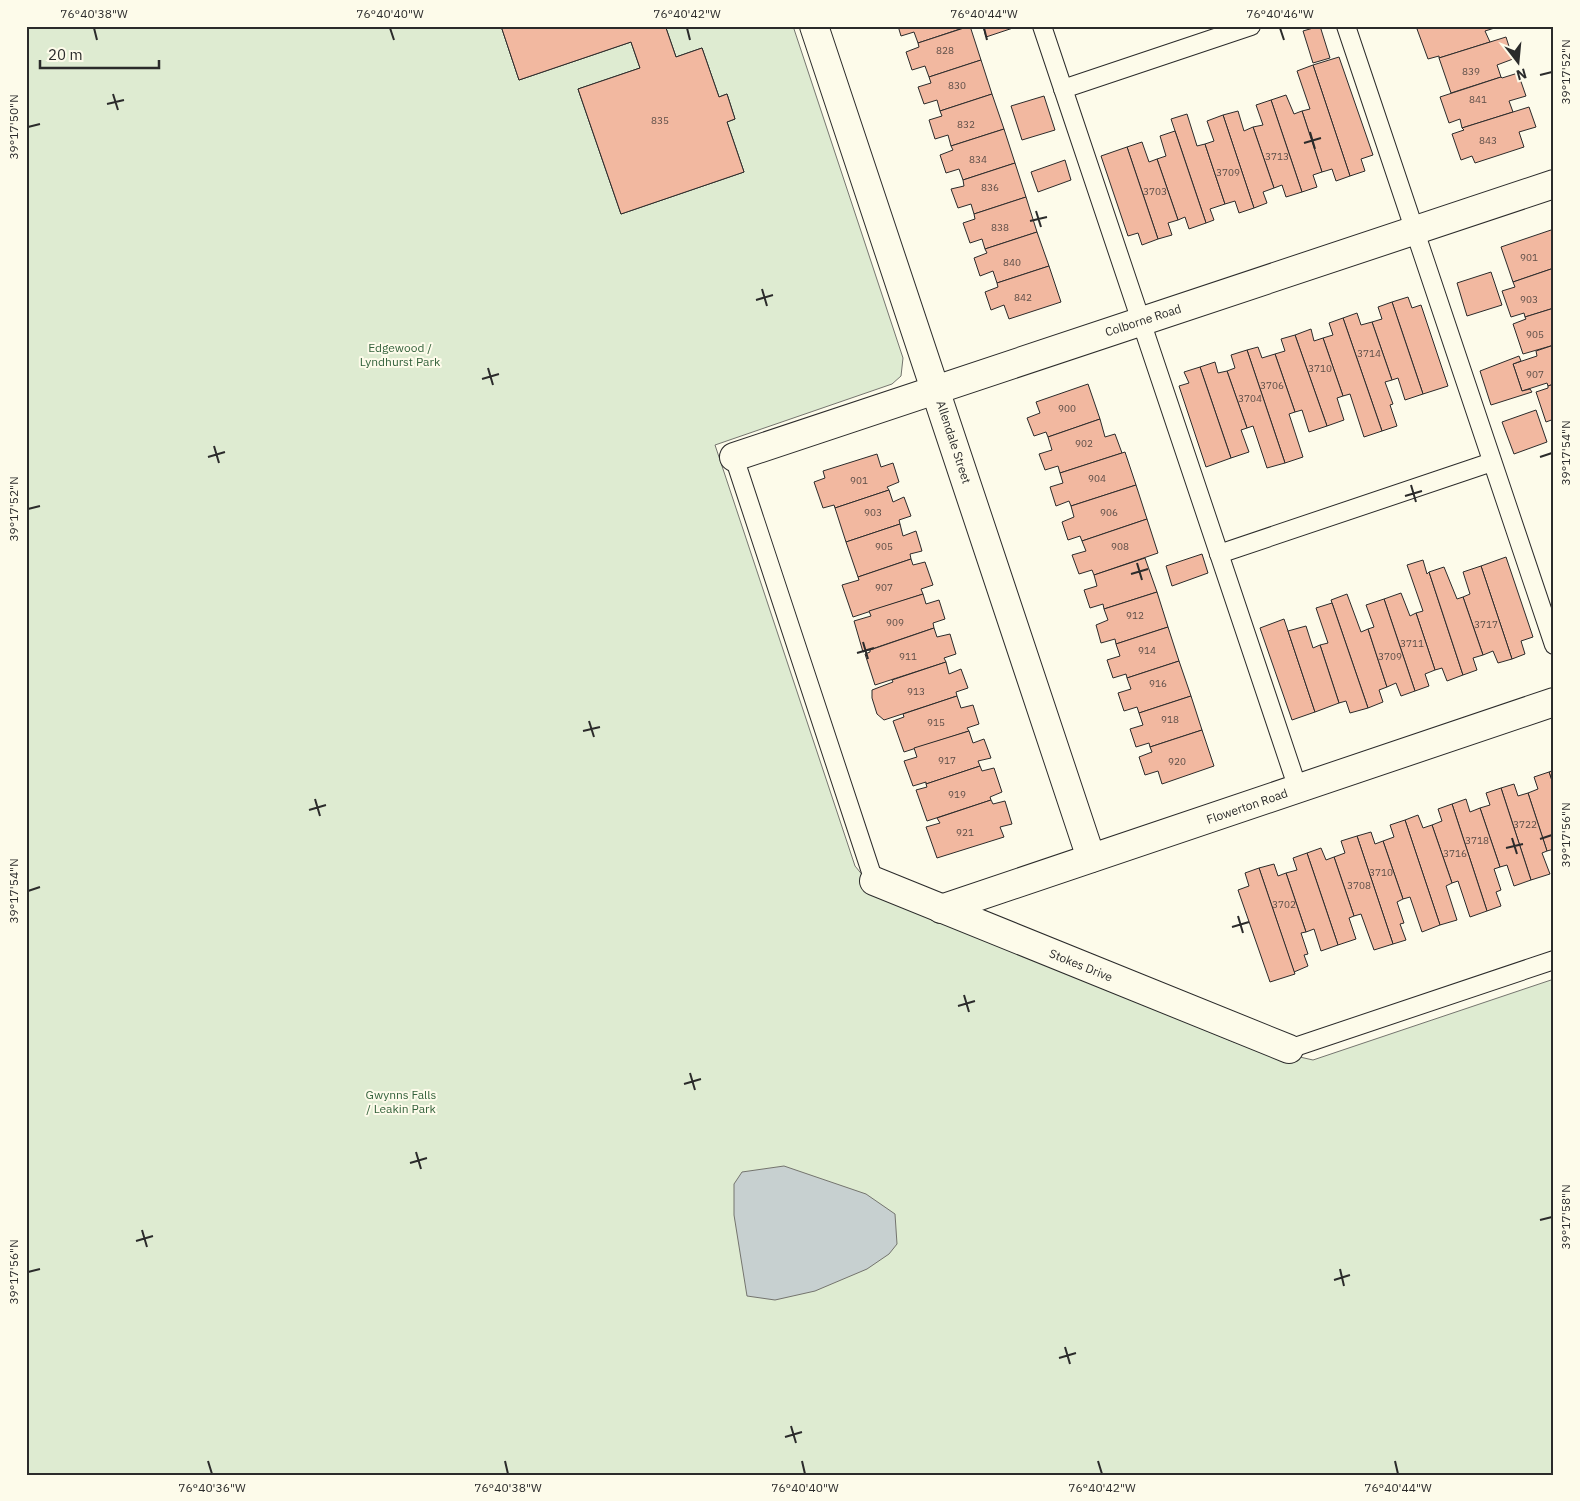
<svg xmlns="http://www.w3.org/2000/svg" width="1580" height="1501" font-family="'IBM Plex Sans',sans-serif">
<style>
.green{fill:#deebd1;stroke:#74746e}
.water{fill:#c7d0d0;stroke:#74746e}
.building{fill:#f2b8a0;stroke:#2b2b2b}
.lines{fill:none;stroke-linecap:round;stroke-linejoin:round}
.service-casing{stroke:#2b2b2b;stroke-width:20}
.minor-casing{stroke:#2b2b2b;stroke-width:30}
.service{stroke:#fdfbea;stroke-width:18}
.minor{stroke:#fdfbea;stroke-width:28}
.ticks{fill:none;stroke:#2b2b2b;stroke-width:2}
.labels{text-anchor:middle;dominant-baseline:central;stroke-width:4;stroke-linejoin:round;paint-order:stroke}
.number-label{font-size:10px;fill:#5d4e48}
.street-label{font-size:12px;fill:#2b2b2b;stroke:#fdfbea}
.park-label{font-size:12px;fill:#34623c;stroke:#fdfbea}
.neatline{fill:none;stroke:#2b2b2b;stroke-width:2}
.ticks-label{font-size:12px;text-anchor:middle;fill:#2b2b2b}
</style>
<rect width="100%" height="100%" fill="#fdfbea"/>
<path class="green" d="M26,26H793L903,358L901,376L892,384L715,445L855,866L879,895L1234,1042L1313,1060L1554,979V1475H26Z"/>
<path class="water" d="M784,1166L866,1194L895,1214L897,1244L889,1254L867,1269L815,1291L775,1300L747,1296L734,1215V1184L742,1172Z"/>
<g class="building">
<path d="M501,26H671L666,28L676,57L702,48L719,97L727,94L735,119L727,122L744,172L621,214L578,89L640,68L631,42L519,80Z"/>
<path d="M501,26H671L666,28L676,57L702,48L719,97L727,94L735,119L727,122L744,172L621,214L578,89L640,68L631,42L519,80Z"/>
<path d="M898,26H969L918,43L914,32L901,36Z"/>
<path d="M970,26L981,60L929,77L925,66L912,70L906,52L919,47L918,43Z"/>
<path d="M983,26H1019L986,37Z"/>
<path d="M1320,26L1330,58L1313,63L1303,31Z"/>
<path d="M1425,26H1501L1485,31L1490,42L1439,58V56L1428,59L1417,29Z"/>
<path d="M1506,37L1513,59L1497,65L1501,77L1451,93L1439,58Z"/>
<path d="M1339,57L1373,155L1361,159L1365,171L1350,176L1313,65Z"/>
<path d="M981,60L992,94L940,111L937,100L924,104L918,87L931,83L929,77Z"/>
<path d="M1313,65L1350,176L1336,181L1332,169L1322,172L1302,111L1310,109L1297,71Z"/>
<path d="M1518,73L1526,96L1509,101L1513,112L1462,128L1460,119L1449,123L1440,97L1501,77L1502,78Z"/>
<path d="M992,94L1004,129L951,146L948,135L935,139L929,120L942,116L940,111Z"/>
<path d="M1286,95L1294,114L1302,111L1322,172L1313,175L1317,187L1302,192L1271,100Z"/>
<path d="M1044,96L1055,130L1022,140L1011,106Z"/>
<path d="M1271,100L1302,192L1286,197L1282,185L1274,188L1253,127L1263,125L1256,105Z"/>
<path d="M1529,107L1536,127L1519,132L1524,147L1475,163L1472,156L1461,160L1452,134L1464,130L1462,128Z"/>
<path d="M1238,111L1244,131L1253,127L1274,188L1263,192L1267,203L1254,208L1223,115Z"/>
<path d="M1187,114L1197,146L1205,144L1225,204L1210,209L1214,220L1206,223L1171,119Z"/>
<path d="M1223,115L1254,208L1239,213L1235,201L1225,204L1205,144L1214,141L1207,121Z"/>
<path d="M1004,129L1015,163L963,180L959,169L946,173L940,155L953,150L951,146Z"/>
<path d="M1175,131L1206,223L1189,229L1185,217L1178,220L1157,159L1166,156L1160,136Z"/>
<path d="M1142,142L1149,162L1157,159L1178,220L1168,223L1172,235L1158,239L1127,147Z"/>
<path d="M1127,147L1158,239L1142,245L1138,233L1128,236L1101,156Z"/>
<path d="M1065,160L1071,180L1038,192L1031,172Z"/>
<path d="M1015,163L1026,197L974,214L971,204L958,208L951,189L964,186L963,180Z"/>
<path d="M1026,197L1037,232L985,249L982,239L970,243L963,223L975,219L974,214Z"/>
<path d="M1554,229V268L1513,282L1501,247Z"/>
<path d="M1037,232L1049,266L997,283L993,271L980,276L974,258L987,253L985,249Z"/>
<path d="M1049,266L1061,302L1009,319L1004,305L991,310L985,292L998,287L997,283Z"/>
<path d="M1554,268V308L1525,317L1524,313L1511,317L1502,291L1515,287L1513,282Z"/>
<path d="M1491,272L1502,305L1467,316L1457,283Z"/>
<path d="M1408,297L1412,308L1421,305L1448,386L1423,394L1392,302Z"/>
<path d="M1392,302L1423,394L1405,400L1398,378L1392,380L1372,322L1382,319L1378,307Z"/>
<path d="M1554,308V345L1523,354L1513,324L1526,319L1525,317Z"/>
<path d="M1357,313L1361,325L1372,322L1392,380L1385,382L1393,404L1390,405L1397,426L1382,431L1343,318Z"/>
<path d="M1343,318L1382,431L1364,437L1350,394L1343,396L1323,338L1333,335L1329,323Z"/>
<path d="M1311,329L1314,341L1323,338L1343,396L1337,398L1344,420L1327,426L1295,335Z"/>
<path d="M1295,335L1327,426L1309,432L1302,410L1295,412L1275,354L1285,351L1281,339Z"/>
<path d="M1554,345V384L1548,386L1547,383L1522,391L1513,364L1537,356L1536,351Z"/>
<path d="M1258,347L1262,358L1275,354L1295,412L1289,414L1303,457L1285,463L1247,350Z"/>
<path d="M1247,350L1285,463L1267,468L1253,426L1247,428L1227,371L1235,368L1231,355Z"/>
<path d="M1519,356L1521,361L1513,364L1522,391L1530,389L1532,392L1491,405L1480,371Z"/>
<path d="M1215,362L1218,373L1227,371L1247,428L1241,430L1249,452L1231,458L1200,367Z"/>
<path d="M1200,367L1231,458L1206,467L1179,386L1189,383L1184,372Z"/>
<path d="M1088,384L1100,419L1048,437L1046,432L1034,436L1027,418L1040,413L1036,402Z"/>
<path d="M1554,384V419L1546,422L1536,392L1548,388V386Z"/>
<path d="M1536,410L1547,442L1514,454L1502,422Z"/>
<path d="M1100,419L1105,437L1115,434L1122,453L1060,473L1058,466L1045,470L1039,454L1052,450L1048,437Z"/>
<path d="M1125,452L1136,485L1071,506L1069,501L1056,506L1050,487L1063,483L1060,473Z"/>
<path d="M877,454L881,467L893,463L899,482L887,487L889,490L835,508L834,505L823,508L814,482L825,478L823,471Z"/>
<path d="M1136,485L1147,519L1082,541L1080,536L1068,540L1062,522L1074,517L1071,506Z"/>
<path d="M889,490L893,502L904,497L911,516L899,520L900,524L846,542L835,508Z"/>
<path d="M1147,519L1158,553L1094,575L1092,570L1079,574L1072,555L1086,551L1082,541Z"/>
<path d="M900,524L903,536L916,531L922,551L910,554L911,559L858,577L846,542Z"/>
<path d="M1202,554L1208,573L1172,586L1166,566Z"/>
<path d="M1506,557L1533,637L1521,641L1525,654L1512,659L1481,566Z"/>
<path d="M1145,558L1157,592L1104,609L1103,604L1090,608L1084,590L1097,586L1094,575Z"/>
<path d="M911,559L913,565L925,562L933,585L921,589L923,594L853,617L842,585L859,580L858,577Z"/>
<path d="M1423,560L1427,574L1429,572L1463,675L1447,681L1442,668L1435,670L1416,613L1423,611L1407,565Z"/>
<path d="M1481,566L1512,659L1498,663L1493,651L1483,655L1463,597L1470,594L1463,572Z"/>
<path d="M1444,567L1457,599L1463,597L1483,655L1473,658L1477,670L1463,675L1429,572Z"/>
<path d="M1157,592L1168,627L1116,644L1115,639L1101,643L1096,625L1108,620L1104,609Z"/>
<path d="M1401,593L1410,616L1416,613L1435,670L1425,674L1429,686L1415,691L1384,599Z"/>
<path d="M923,594L926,604L939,600L945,619L933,623L934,628L863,652L854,621L871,616L869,611Z"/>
<path d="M1347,594L1361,632L1368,629L1387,687L1379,690L1383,702L1368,708L1331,600Z"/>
<path d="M1384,599L1415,691L1401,696L1396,683L1387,687L1368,629L1374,627L1366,605Z"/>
<path d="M1332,603L1368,708L1350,713L1346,701L1339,703L1320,645L1328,643L1316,608Z"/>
<path d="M1284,619L1315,712L1292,720L1260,628Z"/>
<path d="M1306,626L1313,648L1320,645L1339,703L1315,712L1288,631Z"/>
<path d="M1168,627L1179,661L1127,678L1126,674L1113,678L1107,660L1120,656L1116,644Z"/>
<path d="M934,628L937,637L950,634L956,654L944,658L946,662L875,685L865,654L870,652V650Z"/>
<path d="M1179,661L1191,696L1139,713L1137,707L1124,711L1118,693L1131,689L1127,678Z"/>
<path d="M946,662L949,674L961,669L968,688L956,692L957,696L884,720L877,714L872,698V690L893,682L892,680Z"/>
<path d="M957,696L961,708L973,705L979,724L967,728L969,731L904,752L893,721L904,717L903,714Z"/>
<path d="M1191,696L1202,730L1150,747L1149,743L1136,747L1130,729L1143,725L1139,713Z"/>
<path d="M1202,730L1214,766L1162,784L1158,771L1145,775L1139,757L1152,752L1150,747Z"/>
<path d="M969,731L973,743L984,739L991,758L978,761L980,766L926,784V782L913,786L904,761L917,757L914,748Z"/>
<path d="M980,766L982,771L994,768L1002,792L990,797L991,800L927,821L916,790L927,787L926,784Z"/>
<path d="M1554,770V787L1549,772Z"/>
<path d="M1549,772L1554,787V849L1547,851L1528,793L1538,789L1534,777Z"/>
<path d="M1514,784L1518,796L1528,793L1547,851L1542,853L1550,874L1531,880L1501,788Z"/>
<path d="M1501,788L1531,880L1514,886L1507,865L1500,867L1480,808L1490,805L1486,793Z"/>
<path d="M1466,799L1470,812L1480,808L1500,867L1494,869L1501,890L1496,892L1501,906L1487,911L1452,804Z"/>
<path d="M991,800L993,804L1005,801L1012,824L1000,827L1004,837L937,858L926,827L940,823L937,818Z"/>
<path d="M1452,804L1487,911L1470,917L1458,881L1452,883L1432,825L1442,821L1438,809Z"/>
<path d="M1418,815L1423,828L1432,825L1452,883L1446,886L1457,920L1440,925L1405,820Z"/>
<path d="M1405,820L1440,925L1422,932L1410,897L1403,899L1383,841L1394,837L1390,825Z"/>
<path d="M1371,832L1375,844L1383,841L1403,899L1397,902L1404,923L1400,924L1406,940L1393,944L1357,836Z"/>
<path d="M1357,836L1393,944L1374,950L1361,914L1354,916L1334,857L1345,853L1341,841Z"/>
<path d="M1321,848L1326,860L1334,857L1354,916L1349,918L1356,939L1338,945L1307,853Z"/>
<path d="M1307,853L1338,945L1321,951L1314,929L1306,932L1286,873L1297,870L1293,858Z"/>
<path d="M1274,864L1278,876L1286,873L1306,932L1301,933L1308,954L1304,955L1308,966L1294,972L1259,868Z"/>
<path d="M1259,868L1295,974L1270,982L1238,890L1249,886L1245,873Z"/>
</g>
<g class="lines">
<g class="service-casing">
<g id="service">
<path d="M1042,26L1298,789"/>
<path d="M1346,26L1554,645"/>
<path d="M1063,89L1251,26"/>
<path d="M734,457L874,881"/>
<path d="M1219,554L1492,462"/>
<path d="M1289,1049L1554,960"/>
</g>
</g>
<g class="minor-casing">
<g id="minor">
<path d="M814,26L1091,858"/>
<path d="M734,457L1554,184"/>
<path d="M874,881L1289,1049"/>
<path d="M941,909L1554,702"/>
</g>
</g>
<use href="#service" class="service"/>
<use href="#minor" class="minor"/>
</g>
<path class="ticks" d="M94,28L97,40M390,28L394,40M687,28L690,40M984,28L987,40M1280,28L1284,40M1540,75L1552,72M113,94L118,110M107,104L124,100M28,127L40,124M1310,132L1315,149M1304,143L1321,138M1036,211L1041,227M1030,221L1047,217M762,289L767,306M756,300L773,295M488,368L493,385M482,379L499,374M214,446L219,463M208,457L225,452M1540,457L1552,453M1411,485L1416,502M1405,496L1422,491M28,509L40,506M1137,563L1142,580M1131,574L1148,569M863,642L868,659M857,653L874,648M589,721L594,737M583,731L600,727M315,799L320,816M309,810L326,805M1512,838L1517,854M1540,839L1552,835M1506,848L1523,844M28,891L40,887M1238,916L1243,933M1232,927L1249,922M964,995L969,1012M958,1006L975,1001M690,1073L695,1090M684,1084L701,1079M416,1152L421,1169M410,1163L427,1158M1540,1220L1552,1217M142,1230L147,1247M136,1241L153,1236M1340,1269L1344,1286M28,1272L40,1269M1334,1280L1350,1275M1065,1347L1070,1364M1059,1358L1076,1353M791,1426L796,1443M785,1437L802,1432M208,1461L212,1474M505,1461L508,1474M802,1461L805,1474M1098,1461L1102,1474M1395,1461L1398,1474"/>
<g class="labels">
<g class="number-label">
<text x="945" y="50">828</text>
<text x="1471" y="71">839</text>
<text x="957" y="85">830</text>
<text x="1478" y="99">841</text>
<text x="660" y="120">835</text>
<text x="966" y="124">832</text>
<text x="1488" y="140">843</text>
<text x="1277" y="156">3713</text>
<text x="978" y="159">834</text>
<text x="1228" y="172">3709</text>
<text x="990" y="187">836</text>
<text x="1155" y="191">3703</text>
<text x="1000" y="227">838</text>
<text x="1529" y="257">901</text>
<text x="1012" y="262">840</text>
<text x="1023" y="297">842</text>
<text x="1529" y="299">903</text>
<text x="1535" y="334">905</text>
<text x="1369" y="353">3714</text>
<text x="1320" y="368">3710</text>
<text x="1535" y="374">907</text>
<text x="1272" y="385">3706</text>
<text x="1250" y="398">3704</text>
<text x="1067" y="408">900</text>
<text x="1084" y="443">902</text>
<text x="1097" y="478">904</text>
<text x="859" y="480">901</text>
<text x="873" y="512">903</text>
<text x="1109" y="512">906</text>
<text x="884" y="546">905</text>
<text x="1120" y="546">908</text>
<text x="884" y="587">907</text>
<text x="1135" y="615">912</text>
<text x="895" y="622">909</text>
<text x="1486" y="624">3717</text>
<text x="1412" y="643">3711</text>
<text x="1147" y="650">914</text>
<text x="908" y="656">911</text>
<text x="1390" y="656">3709</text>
<text x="1158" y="683">916</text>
<text x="916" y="691">913</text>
<text x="1170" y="719">918</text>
<text x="936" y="722">915</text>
<text x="947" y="760">917</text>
<text x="1177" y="761">920</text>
<text x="957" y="794">919</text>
<text x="1525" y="824">3722</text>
<text x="965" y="832">921</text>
<text x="1477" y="840">3718</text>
<text x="1455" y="853">3716</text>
<text x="1381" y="872">3710</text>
<text x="1359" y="885">3708</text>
<text x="1284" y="904">3702</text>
</g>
<g class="street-label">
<text transform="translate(1143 320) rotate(-18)">Colborne Road</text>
<text transform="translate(954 442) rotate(72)">Allendale Street</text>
<text transform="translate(1247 806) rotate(-19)">Flowerton Road</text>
<text transform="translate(1081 965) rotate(22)">Stokes Drive</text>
</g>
<g class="park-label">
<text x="400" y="347">Edgewood /<tspan x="400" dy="14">Lyndhurst Park</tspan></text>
<text x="401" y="1094">Gwynns Falls<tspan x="401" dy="14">/ Leakin Park</tspan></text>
</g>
</g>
<rect width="1580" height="1501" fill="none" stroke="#fdfbea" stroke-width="55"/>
<g transform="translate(1518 62) rotate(164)" stroke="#fdfbea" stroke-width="4" paint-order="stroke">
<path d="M0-4L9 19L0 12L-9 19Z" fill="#2b2b2b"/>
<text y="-8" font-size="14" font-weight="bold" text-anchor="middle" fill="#2b2b2b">N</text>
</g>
<path d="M40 60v8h119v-8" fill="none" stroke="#2b2b2b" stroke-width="2.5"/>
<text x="48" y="60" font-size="15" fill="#2b2b2b" stroke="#fdfbea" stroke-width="4" paint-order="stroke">20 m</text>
<rect x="28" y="28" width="1524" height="1446" class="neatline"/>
<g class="ticks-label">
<text x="94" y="18">76°40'38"W</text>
<text x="390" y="18">76°40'40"W</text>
<text x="687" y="18">76°40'42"W</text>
<text x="984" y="18">76°40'44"W</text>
<text x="1280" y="18">76°40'46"W</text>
<text transform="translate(1566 72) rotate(-90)" y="4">39°17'52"N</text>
<text transform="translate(14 127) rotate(-90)" y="4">39°17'50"N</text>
<text transform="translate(1566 453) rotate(-90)" y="4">39°17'54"N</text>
<text transform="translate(14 509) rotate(-90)" y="4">39°17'52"N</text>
<text transform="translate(1566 835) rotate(-90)" y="4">39°17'56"N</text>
<text transform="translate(14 891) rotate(-90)" y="4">39°17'54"N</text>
<text transform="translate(1566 1217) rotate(-90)" y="4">39°17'58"N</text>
<text transform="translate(14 1272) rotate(-90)" y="4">39°17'56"N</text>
<text x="212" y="1492">76°40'36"W</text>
<text x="508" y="1492">76°40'38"W</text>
<text x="805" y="1492">76°40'40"W</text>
<text x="1102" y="1492">76°40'42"W</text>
<text x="1398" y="1492">76°40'44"W</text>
</g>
</svg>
